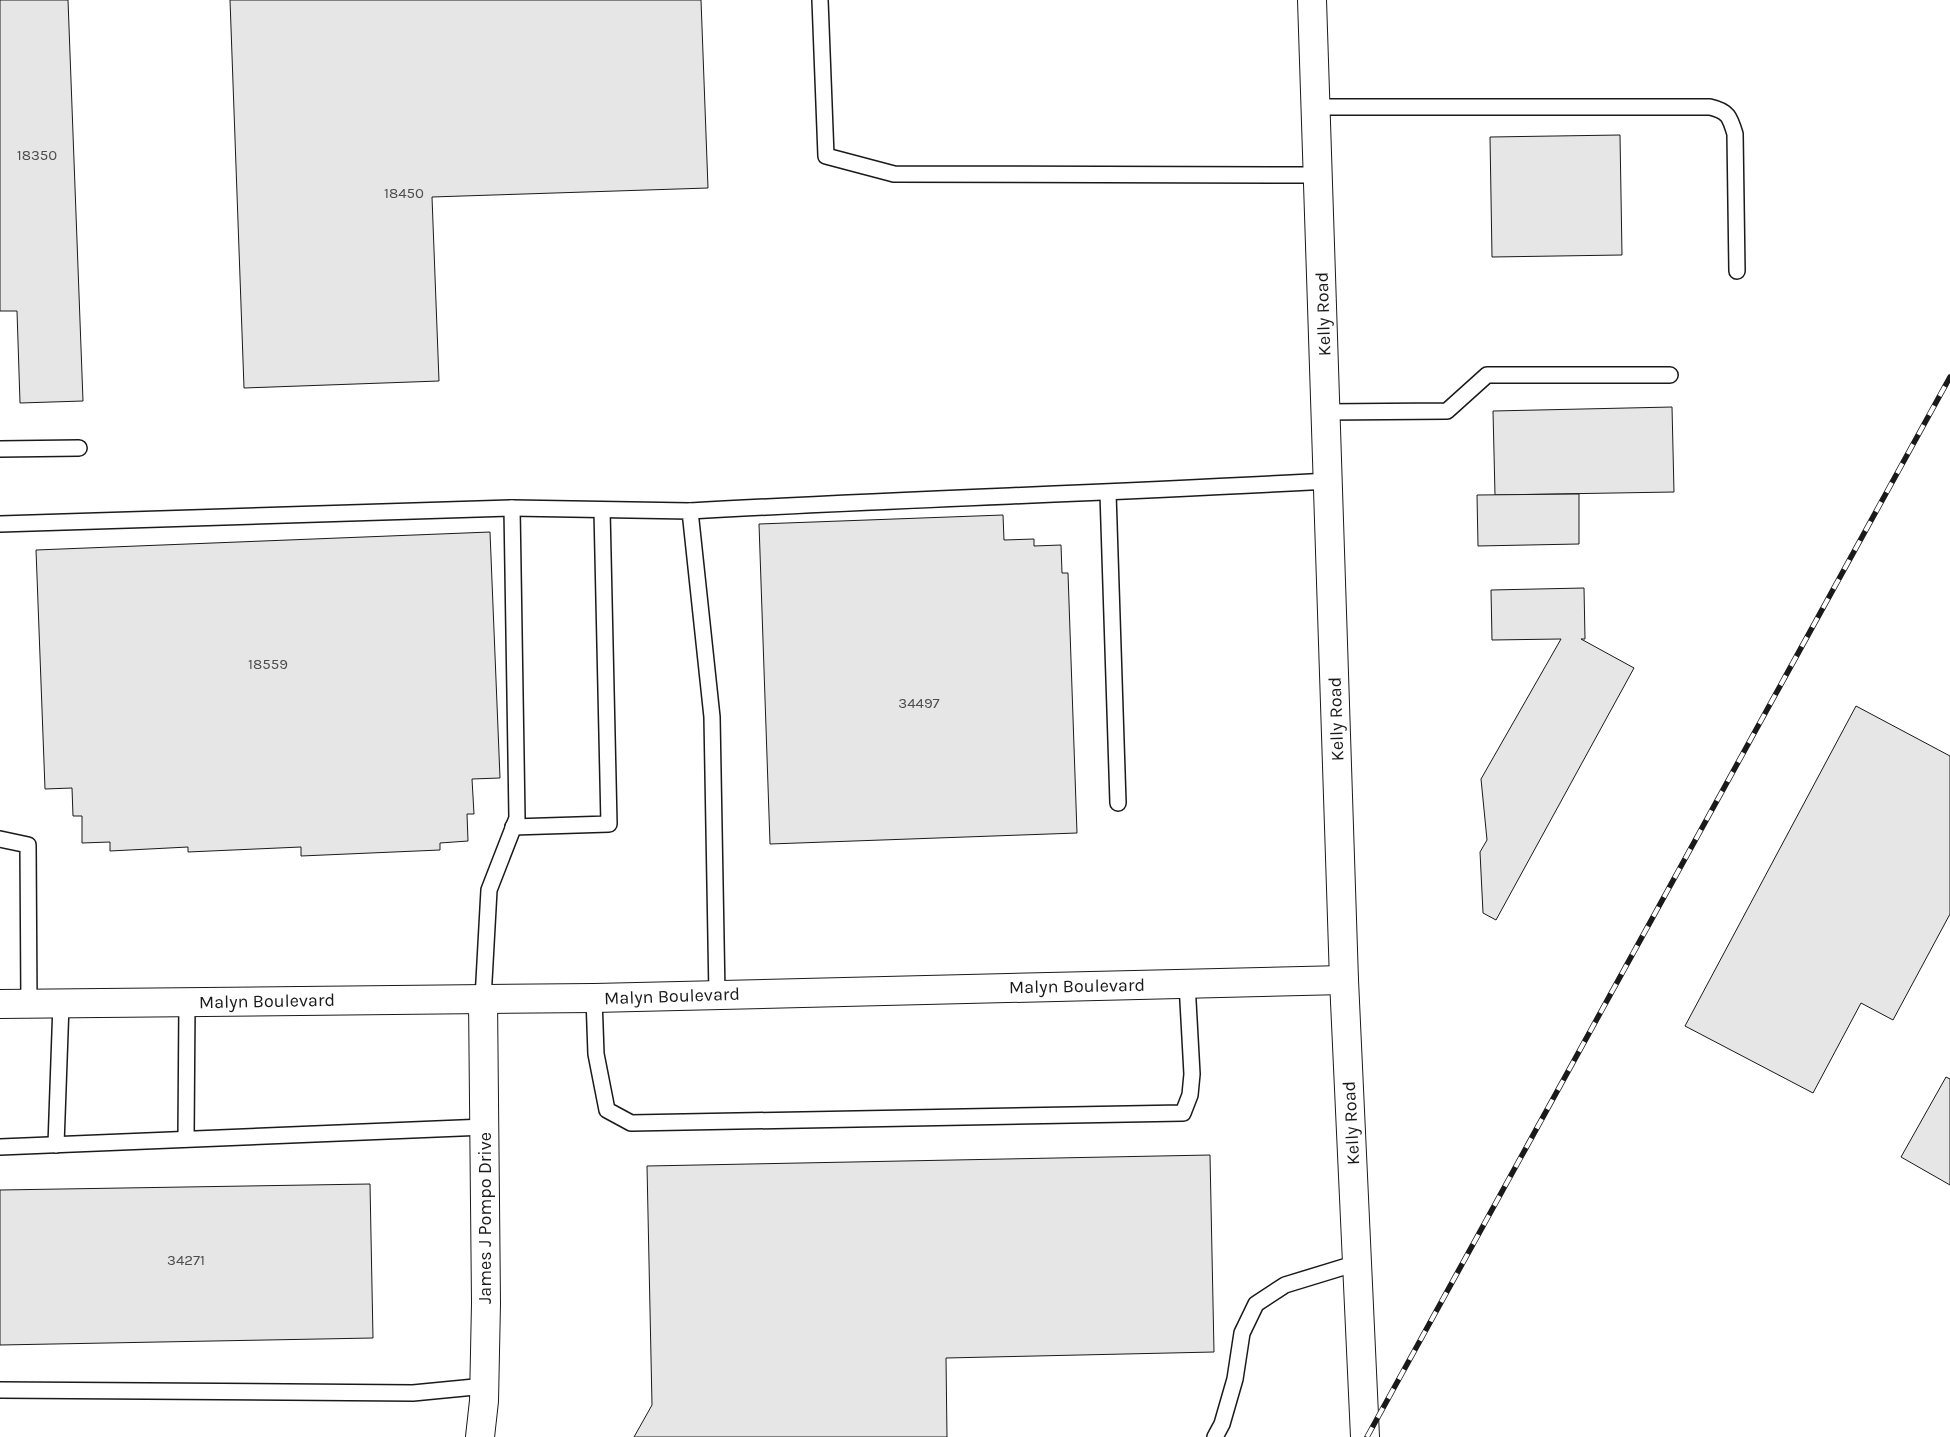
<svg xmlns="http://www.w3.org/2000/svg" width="1950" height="1437" font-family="Karla,sans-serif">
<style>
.building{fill:#e6e6e6;stroke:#1a1a1a}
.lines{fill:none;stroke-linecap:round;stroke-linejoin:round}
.service-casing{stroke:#1a1a1a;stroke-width:18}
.minor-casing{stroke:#1a1a1a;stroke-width:30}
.tertiary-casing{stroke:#1a1a1a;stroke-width:30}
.service{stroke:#fff;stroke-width:15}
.minor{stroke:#fff;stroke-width:28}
.tertiary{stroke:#fff;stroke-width:28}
.rail-casing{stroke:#1a1a1a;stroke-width:5.5}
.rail{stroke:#fff;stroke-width:4;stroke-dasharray:11;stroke-linecap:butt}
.labels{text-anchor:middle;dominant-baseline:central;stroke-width:4;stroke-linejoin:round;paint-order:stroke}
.number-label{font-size:15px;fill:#4d4d4d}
.street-label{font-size:18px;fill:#1a1a1a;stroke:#fff}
</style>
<rect width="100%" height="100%" fill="#fff"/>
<g class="building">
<path d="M0,0H68L83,401L20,403L17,311H0Z"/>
<path d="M230,0H701L708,188L432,197L439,381L244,388Z"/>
<path d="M1620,135L1622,255L1492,257L1490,137Z"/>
<path d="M1672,407L1674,492L1495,495L1493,411Z"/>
<path d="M1579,494V544L1478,546L1477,495Z"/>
<path d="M1003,515L1004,540L1034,539V546L1061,545L1062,573H1068L1077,833L770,844L759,524Z"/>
<path d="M490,532L500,778L472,779L474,814H467L468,841L440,843V850L301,856V847L188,852V847L110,851V842L82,843V816H73L72,788L45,789L36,550Z"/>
<path d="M1584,588L1585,639H1581L1634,668L1496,920L1483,913L1480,852L1487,840L1481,779L1561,639L1492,640L1491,590Z"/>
<path d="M1856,706L1950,756V914L1893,1020L1861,1003L1813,1093L1685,1026Z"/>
<path d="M1946,1077L1950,1079V1185L1901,1157Z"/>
<path d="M1210,1155L1214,1352L946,1358L947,1437H634L652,1405L647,1166Z"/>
<path d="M370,1184L373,1338L0,1345V1190Z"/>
</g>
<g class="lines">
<g class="service-casing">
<g id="service">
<path d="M820,0L826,156L894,174L1318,175"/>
<path d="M1316,107H1710C1728,111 1730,117 1735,134L1737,271"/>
<path d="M1326,412L1447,411L1487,375H1670"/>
<path d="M0,449L79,448"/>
<path d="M1108,493L1118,803"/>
<path d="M512,508L690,511L712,717L717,995"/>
<path d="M690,511C902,499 1115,493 1328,481"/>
<path d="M0,524L512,508L517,818L489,890L483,999"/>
<path d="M513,827L609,824L602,510"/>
<path d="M0,839L28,845L29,1004"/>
<path d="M594,998L596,1054L607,1110L631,1123L1183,1113L1190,1095L1192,1074L1187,983"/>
<path d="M186,1139L187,1002"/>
<path d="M56,1145L61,1004"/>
<path d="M0,1147L485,1127"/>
<path d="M0,1390L413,1393L485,1386"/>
<path d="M1215,1437L1222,1424L1235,1379L1242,1333L1256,1304L1285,1285L1357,1263"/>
</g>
</g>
<g class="minor-casing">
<g id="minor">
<path d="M0,1004L594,998L1344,980"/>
<path d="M480,1437L484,1401L486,1303L483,999"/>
</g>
</g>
<g class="tertiary-casing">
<path id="tertiary" d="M1312,0L1344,980L1365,1437"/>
</g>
<use href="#service" class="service"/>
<use href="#minor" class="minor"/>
<use href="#tertiary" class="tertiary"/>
<g class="rail-casing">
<path id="rail" d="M1367,1437L1950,377"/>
</g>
<use href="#rail" class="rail"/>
</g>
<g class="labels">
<g class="number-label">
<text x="37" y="155">18350</text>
<text x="404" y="193">18450</text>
<text x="268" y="664">18559</text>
<text x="919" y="703">34497</text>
<text x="186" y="1260">34271</text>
</g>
<g class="street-label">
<text transform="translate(1323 314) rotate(-92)">Kelly Road</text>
<text transform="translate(1336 719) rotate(-92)">Kelly Road</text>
<text transform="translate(1077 986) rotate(-1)">Malyn Boulevard</text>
<text transform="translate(672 996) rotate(-2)">Malyn Boulevard</text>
<text transform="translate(267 1001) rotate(-1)">Malyn Boulevard</text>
<text transform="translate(1351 1123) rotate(-93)">Kelly Road</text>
<text transform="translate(485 1218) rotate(-90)">James J Pompo Drive</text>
</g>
</g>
</svg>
